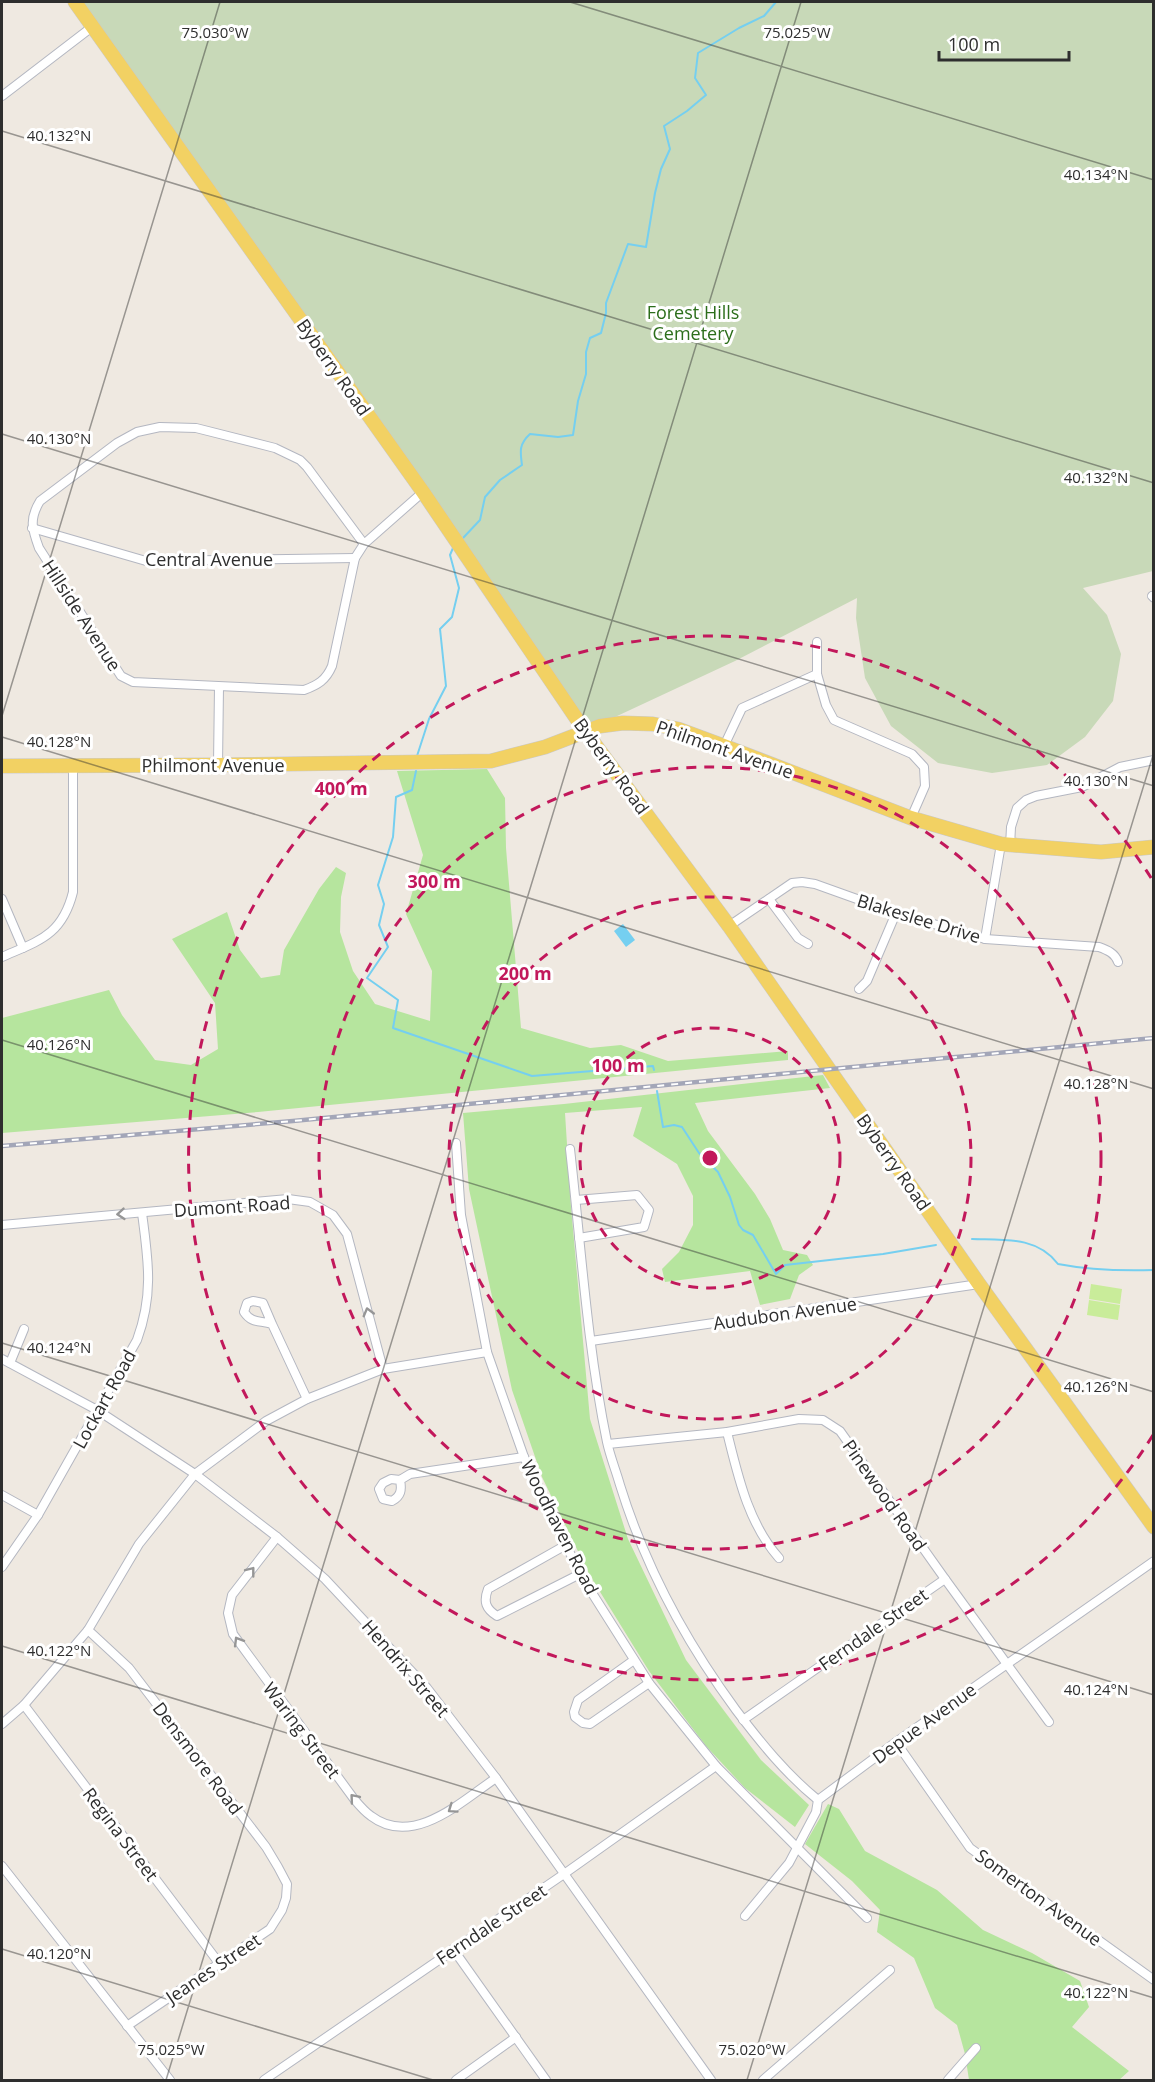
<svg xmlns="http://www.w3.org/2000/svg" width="1155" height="2082" font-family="'Open Sans',sans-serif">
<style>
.green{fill:#b6e59e}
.cemetery{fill:#c8d9b8}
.pitch{fill:#c9ec9a}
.water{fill:#75cff0}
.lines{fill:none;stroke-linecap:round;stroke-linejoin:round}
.stream{stroke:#75cff0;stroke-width:2}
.street-casing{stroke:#b4b7c1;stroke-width:10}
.primary-casing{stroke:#c9c9c9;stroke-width:15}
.street{stroke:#fff;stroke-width:8}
.primary{stroke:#f2d163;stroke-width:14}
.rail-casing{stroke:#a3a6b8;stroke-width:4.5}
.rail{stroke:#fff;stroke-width:2;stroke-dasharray:7;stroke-linecap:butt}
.oneway{stroke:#969696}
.ticks{fill:none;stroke:#2e2e2e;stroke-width:1.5;stroke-opacity:0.45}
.ring{fill:none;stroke:#c2185b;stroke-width:3;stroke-dasharray:10 8}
.labels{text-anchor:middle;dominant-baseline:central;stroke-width:6;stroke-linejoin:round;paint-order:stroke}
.park-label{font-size:18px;fill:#2c6e1b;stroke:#fff}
.street-label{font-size:18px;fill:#2e2e2e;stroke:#fff}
.ticks-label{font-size:15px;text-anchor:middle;fill:#2e2e2e;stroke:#fff;stroke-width:6;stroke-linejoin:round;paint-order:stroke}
.centre{fill:#c2185b;stroke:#fff;stroke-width:3}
.ring-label{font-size:18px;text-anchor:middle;font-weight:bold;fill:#c2185b;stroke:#fff;stroke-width:6;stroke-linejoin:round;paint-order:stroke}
</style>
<rect width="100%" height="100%" fill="#efe9e1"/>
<g class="green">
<path d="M487,769L505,798L506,848L521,1028L590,1048L621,1045L668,1061L788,1051V1060L258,1112L2,1133V1018L109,990L122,1015L155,1060L191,1065L218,1049L215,1003L172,939L227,912L240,950L261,978L280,975L284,950L319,889L336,867L346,873L341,897L340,932L353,971L375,1004L430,1021L432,971L406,914L423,855L397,771Z"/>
<path d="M823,1075L830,1088L695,1103L708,1131L755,1194L770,1219L783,1250L807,1255L813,1265L799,1275L790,1299L760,1305L750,1271L665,1282L662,1269L679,1252L693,1225V1196L677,1164L633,1136L642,1107L565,1113L571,1207L590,1419L628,1539L686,1660L761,1760L809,1805L795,1827L745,1788L706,1746L649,1671L589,1574L542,1477L512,1390L469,1189L463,1113L564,1104Z"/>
<path d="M828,1804L839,1809L865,1851L937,1890L983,1930L1032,1953L1080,1981L1089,2007L1072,2027L1129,2071L1119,2080H969L965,2054L957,2025L935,2008L914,1958L877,1932L880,1910L852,1881L805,1844Z"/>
</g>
<path class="cemetery" d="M76,2H1153V571L1083,588L1107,615L1121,654L1113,701L1085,737L1047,765L992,773L938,763L891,726L865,678L856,618L857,598L735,661L585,731Z"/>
<g class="pitch">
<path d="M1091,1284L1122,1289L1120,1304L1089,1299Z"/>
<path d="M1089,1300L1120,1305L1118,1320L1087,1315Z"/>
</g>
<path class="water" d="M623,924L635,940L626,947L614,931Z"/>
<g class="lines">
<g class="stream">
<path d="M463,538L480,520L485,497L500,480L522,465C520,451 519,444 530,434L558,437L573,435L578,401L586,374V352L590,338L601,333L606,313V303L628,244L646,247L655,193L661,169L670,149L664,126L687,111L706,95L695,78L698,53L739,28L764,16L776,2"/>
<path d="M417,756L429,719L446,686L440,629L452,617L459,588L450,555L453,548"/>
<path d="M416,771L412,790L396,797L393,837L378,885L384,904L379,925L388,947L367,978L398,1000L393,1028L532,1076L653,1066L654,1070"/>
<path d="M657,1091L663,1127L674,1125L682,1127L699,1153L718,1172L730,1197L739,1225L743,1230L753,1235L776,1274L785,1265L883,1254L936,1245"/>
<path d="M972,1239C1003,1240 1037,1236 1058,1264C1089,1270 1122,1271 1154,1270"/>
</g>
<g class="street-casing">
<g id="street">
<path d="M2,96L92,27"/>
<path d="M32,528L146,561L355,558"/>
<path d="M364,544L307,467L300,460L275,448L196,428L160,427L137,432L117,443L40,501C29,519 32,529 39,548L121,676L133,682L304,690C318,685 326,680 332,666L355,558L364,544L423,492"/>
<path d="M1152,596L1154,598"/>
<path d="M817,642V674L826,705L834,720L912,754L924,767L925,786L911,818"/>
<path d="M724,746L742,708L817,674"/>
<path d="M218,765L219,687"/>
<path d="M1010,846L1011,827L1017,808L1026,800L1036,796L1082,787L1120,767L1154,760"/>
<path d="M2,899L23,948"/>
<path d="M769,899L798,938L808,944"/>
<path d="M729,926L792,883L802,882L815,884L896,913L985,939L1099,947C1107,950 1115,953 1118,962"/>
<path d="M985,939L1001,844"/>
<path d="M2,957C38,941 62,936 73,892V766"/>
<path d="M859,989L867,981L896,913"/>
<path d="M456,1143L461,1215L487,1352L524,1457L580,1574L649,1683L716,1766L867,1918"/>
<path d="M570,1149C581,1246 587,1345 607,1442C610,1456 616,1471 620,1485C645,1566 686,1642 736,1710C761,1743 786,1774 818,1800"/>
<path d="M576,1200L637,1195L649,1210L644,1227L579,1238"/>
<path d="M2,1225L288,1199L310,1202L333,1215L347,1234L383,1369"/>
<path d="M272,1324L263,1303L253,1301L247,1303L244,1312C252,1324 260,1320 272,1324L307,1399"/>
<path d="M591,1341L979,1284"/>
<path d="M2,1359L97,1410L195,1474L277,1537L325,1579L427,1688L496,1778L711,2080"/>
<path d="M10,1363L24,1329"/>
<path d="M727,1432C738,1476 748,1523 779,1558"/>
<path d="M608,1444L727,1432L799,1419L823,1420L840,1431L945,1579L1049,1722"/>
<path d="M400,1480L391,1479L383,1483L379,1489L383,1499L392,1501C401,1496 402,1490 400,1480L410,1474L524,1457"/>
<path d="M2,1495L38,1515"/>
<path d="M277,1537L232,1595L228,1613L233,1634L354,1799C359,1805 365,1812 371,1816C413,1848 462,1801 496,1778"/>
<path d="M566,1545L488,1589C483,1602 486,1609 497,1616L580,1574"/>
<path d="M2,1567L38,1515L137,1340C154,1294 148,1259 142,1213"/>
<path d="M88,1630L129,1668L266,1847L278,1867L287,1884L286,1898L282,1910L270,1929L127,2026"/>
<path d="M634,1660L578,1700L574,1712L575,1717L583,1723L590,1724L649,1683"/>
<path d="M24,1705L219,1963"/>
<path d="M743,1720L945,1579"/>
<path d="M2,1724L24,1705L88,1630L139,1544L195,1474L266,1421L307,1399L383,1369L487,1352"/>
<path d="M896,1742L970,1848L1154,1980"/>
<path d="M2,1866L170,2080"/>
<path d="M745,1916L789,1863L816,1812L818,1800L896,1742L1154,1561"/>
<path d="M453,1949L546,2080"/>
<path d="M264,2080L564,1874L716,1766"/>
<path d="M456,2080L516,2037"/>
<path d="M763,2080L890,1970"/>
<path d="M948,2080L976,2048"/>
</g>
</g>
<g class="primary-casing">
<g id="primary">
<path d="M75,2L423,492L585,731L729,926L979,1284L1154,1527"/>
<path d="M2,766L218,765L491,761L545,747L600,726L623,723L653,724L678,729L724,746L911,818L1001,844L1101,852L1154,847"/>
</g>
</g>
<use href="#street" class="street"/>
<use href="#primary" class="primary"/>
<g class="rail-casing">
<path id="rail" d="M2,1146L293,1121L1154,1038"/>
</g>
<use href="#rail" class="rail"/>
</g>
<defs><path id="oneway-chevron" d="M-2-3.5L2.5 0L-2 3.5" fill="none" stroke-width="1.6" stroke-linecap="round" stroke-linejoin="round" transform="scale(1.5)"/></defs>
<g class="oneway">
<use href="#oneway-chevron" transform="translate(121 1214) rotate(175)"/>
<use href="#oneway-chevron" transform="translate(368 1312) rotate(-105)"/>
<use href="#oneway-chevron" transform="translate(251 1571) rotate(-52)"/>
<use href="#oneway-chevron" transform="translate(238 1641) rotate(-121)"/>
<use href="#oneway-chevron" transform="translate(354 1798) rotate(-130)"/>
<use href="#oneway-chevron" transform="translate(452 1809) rotate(145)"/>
</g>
<path class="ticks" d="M570,2L1154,180M2,131L1154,483M2,434L1154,786M2,716L220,2M2,737L1154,1089M2,1040L1154,1392M2,1343L1154,1695M2,1646L1154,1998M2,1949L433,2080M166,2080L801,2M747,2080L1154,752"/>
<g class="ring">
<circle cx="710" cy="1158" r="130"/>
<circle cx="710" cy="1158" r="261"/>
<circle cx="710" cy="1158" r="391"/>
<path d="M1153 1435A522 522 0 1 1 1153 881"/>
</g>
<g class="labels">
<g class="park-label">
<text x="693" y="312">Forest Hills<tspan x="693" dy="21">Cemetery</tspan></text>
</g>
<g class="street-label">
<text transform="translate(334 367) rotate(55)">Byberry Road</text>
<text x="209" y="559">Central Avenue</text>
<text transform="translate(82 615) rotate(57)">Hillside Avenue</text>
<text transform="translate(725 749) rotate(19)">Philmont Avenue</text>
<text x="213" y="765">Philmont Avenue</text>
<text transform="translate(612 766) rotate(54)">Byberry Road</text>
<text transform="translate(919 918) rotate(17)">Blakeslee Drive</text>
<text transform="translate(894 1162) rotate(55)">Byberry Road</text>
<text transform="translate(232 1206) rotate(-4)">Dumont Road</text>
<text transform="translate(785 1313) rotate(-8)">Audubon Avenue</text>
<text transform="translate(104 1399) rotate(-61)">Lockart Road</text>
<text transform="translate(885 1495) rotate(55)">Pinewood Road</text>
<text transform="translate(560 1527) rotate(63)">Woodhaven Road</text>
<text transform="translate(873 1629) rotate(-35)">Ferndale Street</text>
<text transform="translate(406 1668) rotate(49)">Hendrix Street</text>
<text transform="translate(924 1723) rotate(-36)">Depue Avenue</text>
<text transform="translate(302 1730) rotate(53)">Waring Street</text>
<text transform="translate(198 1758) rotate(53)">Densmore Road</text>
<text transform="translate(121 1834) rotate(53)">Regina Street</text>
<text transform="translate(1039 1897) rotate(36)">Somerton Avenue</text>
<text transform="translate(491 1924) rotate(-34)">Ferndale Street</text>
<text transform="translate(213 1968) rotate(-34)">Jeanes Street</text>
</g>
</g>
<g class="ticks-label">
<text x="215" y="38">75.030°W</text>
<text x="797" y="38">75.025°W</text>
<text x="59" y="141">40.132°N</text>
<text x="1096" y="180">40.134°N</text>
<text x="59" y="444">40.130°N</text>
<text x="1096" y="483">40.132°N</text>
<text x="59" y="747">40.128°N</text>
<text x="1096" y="786">40.130°N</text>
<text x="59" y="1050">40.126°N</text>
<text x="1096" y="1089">40.128°N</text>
<text x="59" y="1353">40.124°N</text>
<text x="1096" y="1392">40.126°N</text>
<text x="59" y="1656">40.122°N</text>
<text x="1096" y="1695">40.124°N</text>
<text x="59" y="1959">40.120°N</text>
<text x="1096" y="1998">40.122°N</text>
<text x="171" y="2055">75.025°W</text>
<text x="752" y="2055">75.020°W</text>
</g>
<circle cx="710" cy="1158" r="9" class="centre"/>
<g class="ring-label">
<text x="341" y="795">400 m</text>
<text x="434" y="888">300 m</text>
<text x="525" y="980">200 m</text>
<text x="618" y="1072">100 m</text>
</g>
<rect width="1155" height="2082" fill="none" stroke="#2e2e2e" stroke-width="6"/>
<path d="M939 51v9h130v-9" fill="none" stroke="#2e2e2e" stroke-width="3"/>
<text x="948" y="51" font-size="18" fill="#2e2e2e" stroke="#ffffff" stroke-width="4.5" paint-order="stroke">100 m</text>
</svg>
